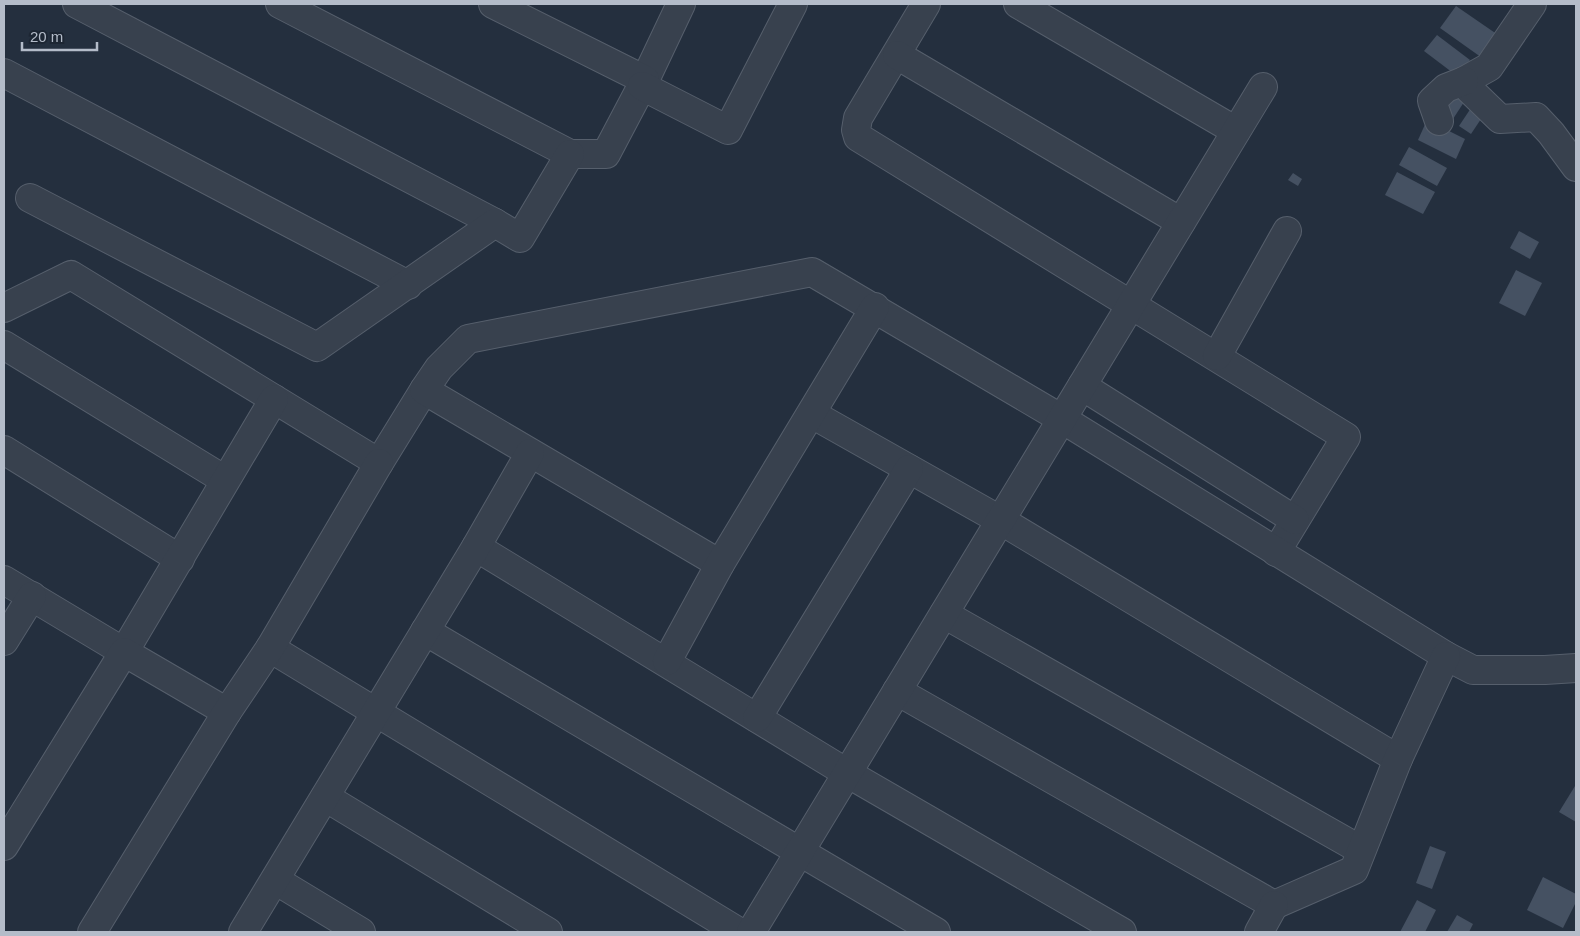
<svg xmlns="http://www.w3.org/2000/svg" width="1580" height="936" font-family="Helvetica,sans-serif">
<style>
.building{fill:#455162}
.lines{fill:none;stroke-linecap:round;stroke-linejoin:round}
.minor-casing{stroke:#565f6c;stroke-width:30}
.minor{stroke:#38414e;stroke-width:28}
</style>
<rect width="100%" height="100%" fill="#242f3e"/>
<g class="building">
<path d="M1456,6L1501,37L1485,60L1440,28Z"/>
<path d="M1437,35L1470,60L1457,76L1424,51Z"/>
<path d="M1448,91L1464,102L1453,119L1437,108Z"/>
<path d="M1473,105L1485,113L1471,134L1459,126Z"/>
<path d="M1427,120L1465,139L1456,159L1418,140Z"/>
<path d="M1409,147L1447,168L1437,186L1399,165Z"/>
<path d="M1397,172L1435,192L1423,214L1385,195Z"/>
<path d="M1293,173L1302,179L1298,186L1288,180Z"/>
<path d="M1519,231L1539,242L1530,259L1510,248Z"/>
<path d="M1516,270L1542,283L1525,316L1499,303Z"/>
<path d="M1575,786L1576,787V822L1559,812Z"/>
<path d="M1430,846L1446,852L1432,889L1416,883Z"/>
<path d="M1543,877L1576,894V902L1563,928L1527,910Z"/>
<path d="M1417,900L1436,910L1425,932H1400Z"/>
<path d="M1457,915L1473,924L1469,932H1447Z"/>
</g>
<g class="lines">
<g class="minor-casing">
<g id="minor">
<path d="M77,4L495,223"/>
<path d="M280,4L570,154H606L645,80L681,4"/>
<path d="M493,4L645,80"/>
<path d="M926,4L858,118L856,130L858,137L1346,437L1276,552"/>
<path d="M1018,4L1236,131"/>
<path d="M1532,4L1489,67L1464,81L1470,90L1500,119L1536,117L1551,133L1576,167"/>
<path d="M897,55L1181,222"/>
<path d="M4,73L408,285"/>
<path d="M642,86L728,130L793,4"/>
<path d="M1439,121L1432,101L1446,88L1464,81"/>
<path d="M30,198L317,347L495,223L520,238L570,154"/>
<path d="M4,308L71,275L379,463L424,390"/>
<path d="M4,345L225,480"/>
<path d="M1217,356L1287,231"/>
<path d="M1082,386L1295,520"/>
<path d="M812,414L1000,520L1398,759"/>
<path d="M4,450L180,559"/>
<path d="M476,547L847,773L1122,932"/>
<path d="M720,564L424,390L439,368L468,339L812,272L1062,419L1446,656L1473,670H1545L1576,668"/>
<path d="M4,580L124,652L274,399"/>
<path d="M944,614L1361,850"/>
<path d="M425,631L936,932"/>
<path d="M4,641L32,596"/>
<path d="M270,648L739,932"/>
<path d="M667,661L720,564L875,307"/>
<path d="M897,691L1274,905L1354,870L1398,759L1446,656"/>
<path d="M757,718L909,469"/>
<path d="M325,797L548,932"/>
<path d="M4,846L124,652L227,712"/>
<path d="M275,880L361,932"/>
<path d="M92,932L227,712L270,648L379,463"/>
<path d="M243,932L476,547L530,453"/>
<path d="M751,932L1263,87"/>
<path d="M1259,932L1274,905"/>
</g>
</g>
<use href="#minor" class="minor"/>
</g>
<rect width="1580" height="936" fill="none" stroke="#b4bcc9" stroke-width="10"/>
<path d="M22 42v8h75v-8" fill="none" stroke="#b4bcc9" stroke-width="2.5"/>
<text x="30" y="42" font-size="15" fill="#b4bcc9" stroke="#1d2633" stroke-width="4" paint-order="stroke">20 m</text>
</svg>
